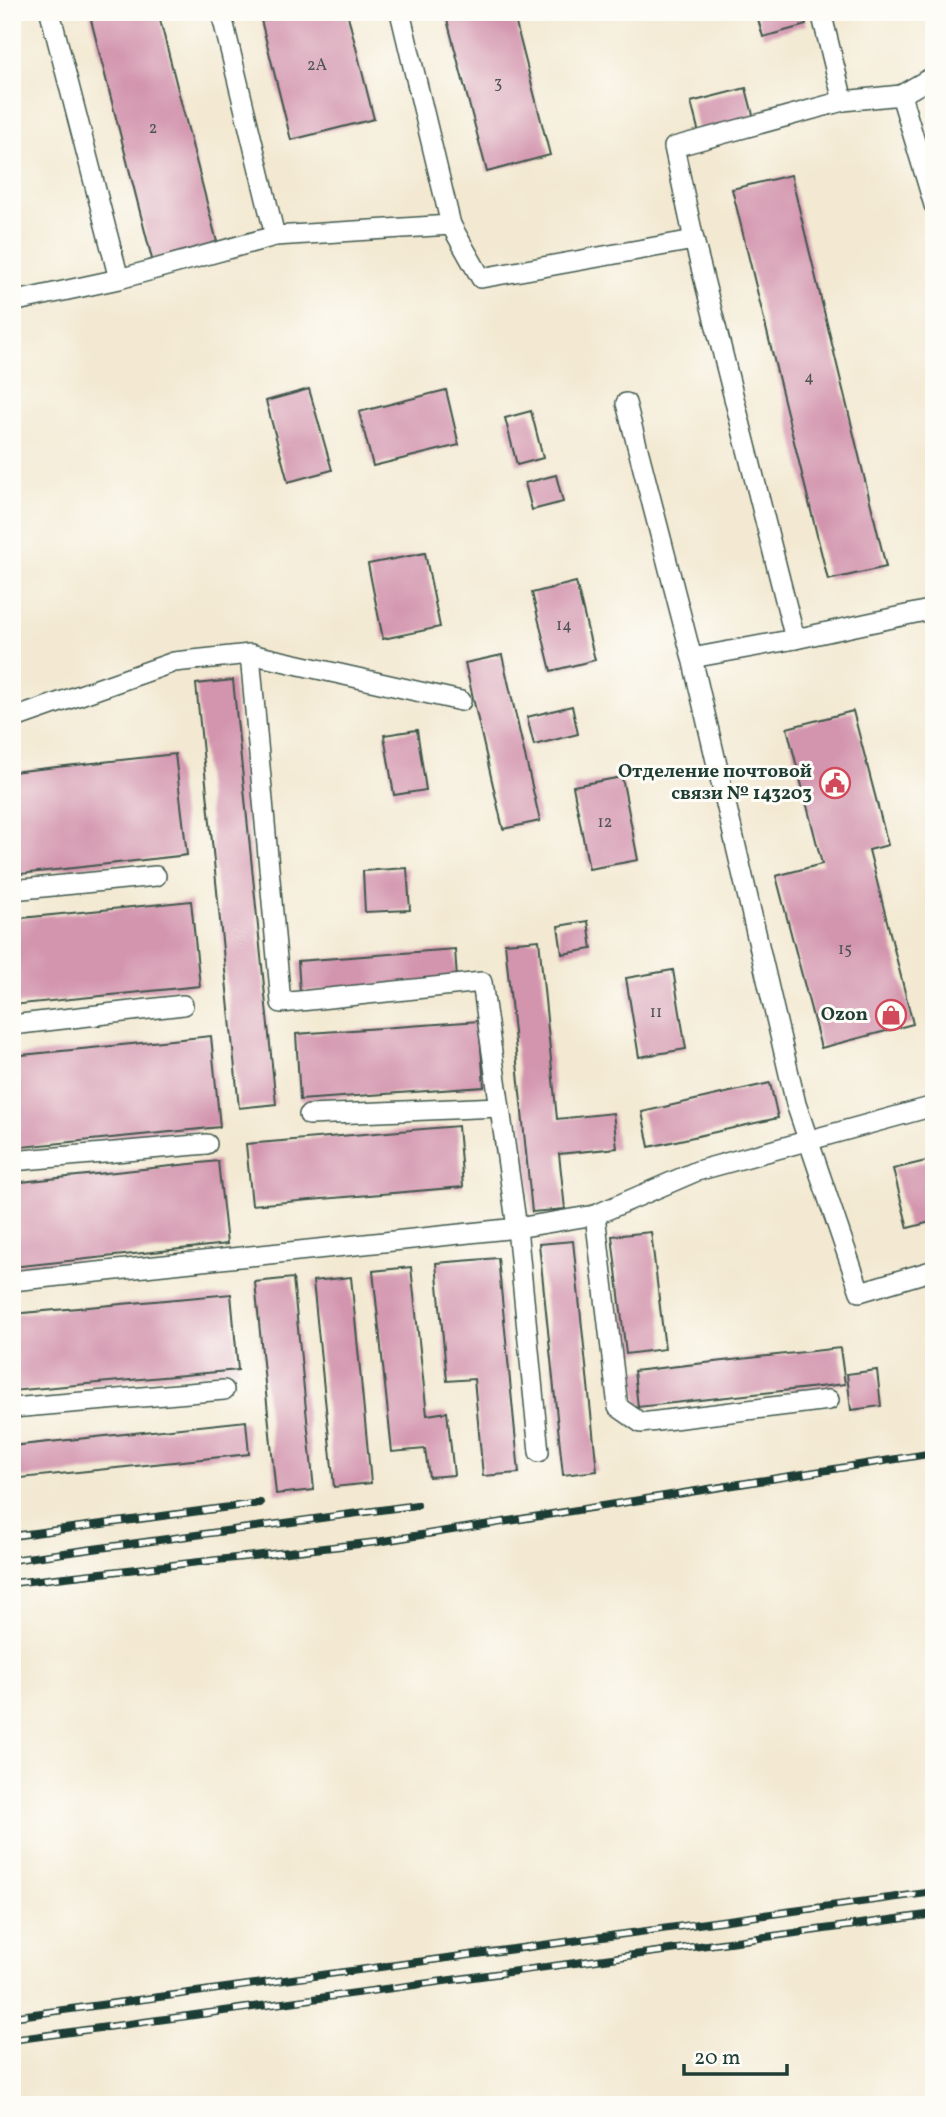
<svg xmlns="http://www.w3.org/2000/svg" width="946" height="2117" font-family="Vollkorn,serif">
<style>
.building{fill:#d395ae}
.lines{fill:none;stroke-linecap:round;stroke-linejoin:round}
.lane-casing{stroke:#3f574c;stroke-width:22}
.lane{stroke:#fff;stroke-width:19}
.rail-casing{stroke:#1f3d34;stroke-width:8}
.rail{stroke:#fdfcf7;stroke-width:5;stroke-dasharray:16;stroke-linecap:butt}
.labels{text-anchor:middle;dominant-baseline:central;stroke-width:6;stroke-linejoin:round;paint-order:stroke}
.number-label{font-size:16px;fill:#4c5352}
.poi-label{font-size:19px;font-weight:bold;fill:#1f3d34;stroke:#fdfcf7;text-anchor:end}
</style>
<rect width="100%" height="100%" fill="#fdfcf7"/>
<filter id="ink" filterUnits="userSpaceOnUse"><feTurbulence type="fractalNoise" baseFrequency=".0143" numOctaves="2"/><feDisplacementMap in="SourceGraphic" scale="14" xChannelSelector="R" yChannelSelector="G"/><feConvolveMatrix kernelMatrix="1 2 1 2 8 2 1 2 1" color-interpolation-filters="sRGB"/></filter>
<filter id="wash" filterUnits="userSpaceOnUse"><feTurbulence type="fractalNoise" baseFrequency=".00686" numOctaves="4" result="noise"/><feDisplacementMap in="SourceGraphic" scale="28" xChannelSelector="R" yChannelSelector="G"/><feGaussianBlur stdDeviation="1.57" result="paint"/><feColorMatrix in="noise" values="0 0 0 0 0 0 0 0 0 0 0 0 0 0 0 0 0 1.4 0 .05"/><feComposite in="paint" operator="in"/></filter>
<g filter="url(#wash)">
<rect width="100%" height="100%" fill="#f3e9d2"/>
<g id="blocks">
<g class="building">
<path d="M89,12H158L218,246L153,263Z"/>
<path d="M259,12H347L374,119L291,140Z"/>
<path d="M445,12H513L550,155L487,172Z"/>
<path d="M756,12H802L806,25L763,37Z"/>
<path d="M746,88L754,119L699,133L691,102Z"/>
<path d="M791,175L886,567L828,580L732,189Z"/>
<path d="M309,389L332,470L288,482L266,401Z"/>
<path d="M446,390L459,445L373,466L359,412Z"/>
<path d="M531,411L543,458L517,465L505,418Z"/>
<path d="M556,475L563,502L532,510L525,483Z"/>
<path d="M425,553L440,627L383,639L368,564Z"/>
<path d="M576,582L595,660L551,671L532,593Z"/>
<path d="M502,655L540,821L503,829L465,663Z"/>
<path d="M233,680L276,1104L239,1108L196,684Z"/>
<path d="M572,706L578,734L534,745L527,717Z"/>
<path d="M853,711L888,845L869,850L913,1024L821,1048L776,876L822,864L787,728Z"/>
<path d="M417,730L426,790L394,795L384,735Z"/>
<path d="M175,754L187,855L12,875V772Z"/>
<path d="M622,777L638,860L589,869L573,786Z"/>
<path d="M407,868L410,910L365,912L363,871Z"/>
<path d="M191,901L200,986L12,1005V919Z"/>
<path d="M588,921L592,949L562,954L558,926Z"/>
<path d="M539,940L557,1119L613,1113L617,1148L559,1154L565,1209L532,1212L505,943Z"/>
<path d="M455,949L457,979L300,992L298,961Z"/>
<path d="M673,970L686,1049L639,1057L626,978Z"/>
<path d="M479,1021L484,1087L300,1100L296,1034Z"/>
<path d="M211,1036L220,1127L12,1148V1056Z"/>
<path d="M770,1083L778,1118L649,1147L642,1112Z"/>
<path d="M458,1126L463,1187L252,1205L246,1144Z"/>
<path d="M934,1159V1221L908,1228L893,1169Z"/>
<path d="M218,1161L227,1244L12,1267V1183Z"/>
<path d="M651,1232L665,1349L626,1354L612,1236Z"/>
<path d="M573,1241L597,1471L563,1475L539,1244Z"/>
<path d="M498,1258L519,1473L483,1476L474,1379L447,1381L436,1263Z"/>
<path d="M411,1267L427,1415L447,1412L454,1475L429,1477L425,1449L392,1452L373,1271Z"/>
<path d="M351,1277L371,1483L334,1487L313,1281Z"/>
<path d="M293,1278L314,1490L276,1494L255,1282Z"/>
<path d="M231,1294L238,1370L12,1391V1314Z"/>
<path d="M840,1348L845,1384L638,1407L634,1371Z"/>
<path d="M877,1370L881,1406L851,1410L847,1374Z"/>
<path d="M246,1421L249,1454L12,1479V1446Z"/>
</g>
</g>
</g>
<g filter="url(#ink)">
<use href="#blocks" fill-opacity="0" stroke="#3f574c" stroke-width="2"/>
<g class="lines">
<g class="lane-casing">
<g id="lane">
<path d="M50,12L119,279"/>
<path d="M221,12L275,236"/>
<path d="M400,12L451,225"/>
<path d="M821,12L843,101L901,95L934,205"/>
<path d="M901,95L934,76"/>
<path d="M694,240L674,147L843,101"/>
<path d="M12,302L119,279L275,236L451,225L481,278L694,240L795,639L692,658L796,1104L860,1292L934,1270"/>
<path d="M626,403L692,658"/>
<path d="M795,639L934,609"/>
<path d="M12,719L174,662L250,654L461,701"/>
<path d="M12,890L156,876"/>
<path d="M12,1025L183,1005"/>
<path d="M309,1115L499,1107"/>
<path d="M12,1161L207,1144"/>
<path d="M595,1215L618,1407L641,1423L829,1400"/>
<path d="M12,1281L517,1228L482,982L281,1003L250,654"/>
<path d="M12,1408L224,1390"/>
<path d="M539,1452L517,1228L595,1215L697,1171L934,1106"/>
</g>
</g>
<use href="#lane" class="lane"/>
<g class="rail-casing">
<g id="rail">
<path d="M12,1536L260,1503"/>
<path d="M12,1560L417,1505"/>
<path d="M12,1583L377,1542L934,1453"/>
<path d="M12,2017L934,1892"/>
<path d="M12,2040L934,1914"/>
</g>
</g>
<use href="#rail" class="rail"/>
</g>
</g>
<defs>
<g id="civic-ring" transform="scale(1.575)"><circle r="9.5" fill="#fdfcf7" stroke="#d1495b" stroke-width="1.5"/><path d="M-.6-6.5H3V-4.5H.6V-3L4-1V1h2V6H-6V1h2V-1L-.6-3ZM-1.2 2.5V6h2.4V2.5Z" fill="#d1495b"/></g>
<g id="shop-ring" transform="scale(1.575)"><circle r="9.5" fill="#fdfcf7" stroke="#d1495b" stroke-width="1.5"/><path d="M-5-2.5h2.3a2.7 3.5 0 0 1 5.4 0H5L5.5 6h-11ZM-1.5-2.5h3a1.5 2.3 0 0 0-3 0Z" fill="#d1495b"/></g>
</defs>
<g fill-rule="evenodd">
<use href="#civic-ring" x="835" y="783"/>
<use href="#shop-ring" x="891" y="1015"/>
</g>
<g class="labels">
<g class="number-label">
<text x="317" y="66">2А</text>
<text x="498" y="84">3</text>
<text x="153" y="129">2</text>
<text x="809" y="378">4</text>
<text x="564" y="626">14</text>
<text x="605" y="823">12</text>
<text x="845" y="950">15</text>
<text x="656" y="1013">11</text>
</g>
<g class="poi-label">
<text x="812" y="772">Отделение почтовой<tspan x="812" dy="22">связи № 143203</tspan></text>
<text x="868" y="1015">Ozon</text>
</g>
</g>
<rect width="946" height="2117" fill="none" stroke="#fdfcf7" stroke-width="42"/>
<path d="M684 2064v10h103v-10" fill="none" stroke="#1f3d34" stroke-width="3.5"/>
<text x="694" y="2064" font-size="21" fill="#1f3d34" stroke="#fdfcf7" stroke-width="5" paint-order="stroke">20 m</text>
</svg>
